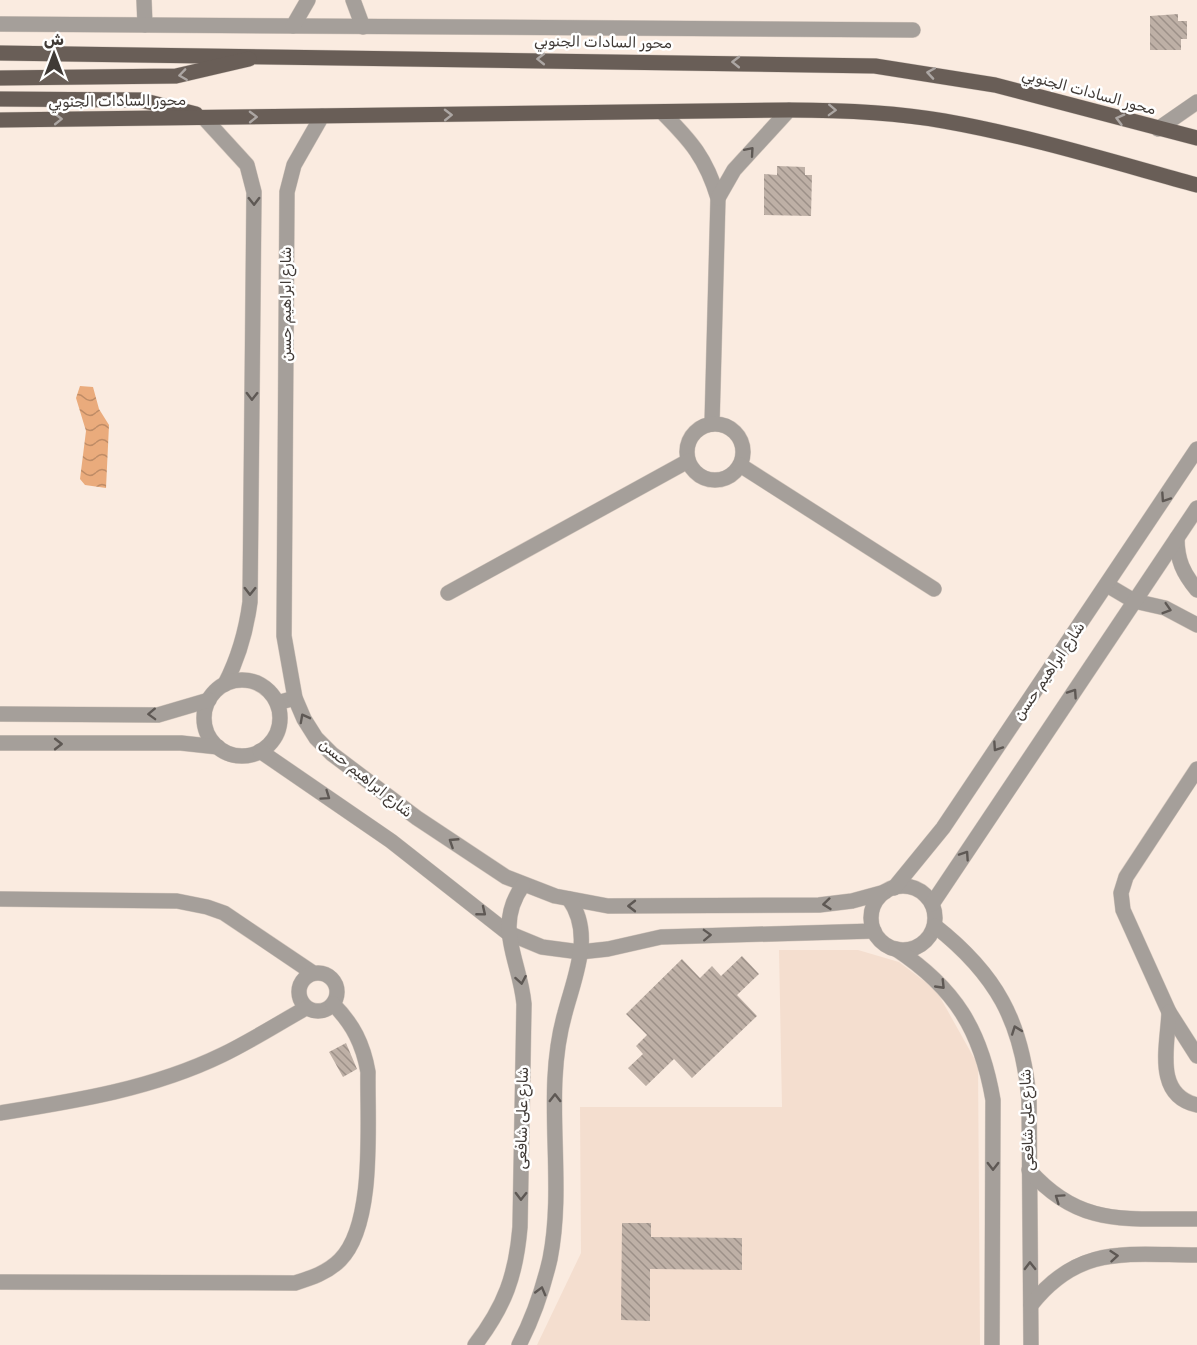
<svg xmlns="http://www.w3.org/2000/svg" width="1197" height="1345" font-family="Rubik,Cairo,sans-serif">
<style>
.built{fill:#f4decf}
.water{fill:url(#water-waves)}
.building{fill:url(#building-back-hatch)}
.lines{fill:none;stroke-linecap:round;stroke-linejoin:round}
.minor-casing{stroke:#d5c8be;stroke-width:16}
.tertiary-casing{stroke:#d5c8be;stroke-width:16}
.primary-casing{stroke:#d5c8be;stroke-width:16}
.minor{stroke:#a59f9a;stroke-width:15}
.tertiary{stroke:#a59f9a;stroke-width:15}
.primary{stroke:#695e57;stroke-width:15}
.oneway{stroke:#aca6a3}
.oneway2{stroke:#5e5854}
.labels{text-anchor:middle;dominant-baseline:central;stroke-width:5;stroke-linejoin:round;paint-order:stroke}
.street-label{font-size:15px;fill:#403a36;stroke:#fff}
</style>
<defs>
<pattern id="water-waves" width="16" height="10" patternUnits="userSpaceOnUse" patternTransform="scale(1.5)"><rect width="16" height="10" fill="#eaab7c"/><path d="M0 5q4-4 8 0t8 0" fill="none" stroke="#bf8c66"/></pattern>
<pattern id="building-back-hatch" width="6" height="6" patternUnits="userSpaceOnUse" patternTransform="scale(1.5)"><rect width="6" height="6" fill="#beb0a6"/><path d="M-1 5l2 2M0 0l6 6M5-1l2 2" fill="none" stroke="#9c9088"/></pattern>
</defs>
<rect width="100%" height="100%" fill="#faebe0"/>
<path class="built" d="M779,950H858L899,962L936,990L978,1065L980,1345H537L581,1253L580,1107H782Z"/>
<path class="water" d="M80,386L93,387L99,409L109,425L106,488L85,485L80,479L86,431L76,398Z"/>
<g class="building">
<path d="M1178,14V21H1187V39H1181V50H1150V16Z"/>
<path d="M777,166L805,167V175H812L811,216L764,215V174L777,175Z"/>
<path d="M742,956L759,974L737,995L757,1016L692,1078L674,1059L646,1086L628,1068L643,1054L636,1046L647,1035L626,1014L682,959L700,978L712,966L721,976Z"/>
<path d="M346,1043L357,1069L343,1077L329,1052Z"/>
<path d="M622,1223H651V1237L742,1238V1270L650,1269V1321L621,1320Z"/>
</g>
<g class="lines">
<g class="minor-casing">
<g id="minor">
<path d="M144,0L145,25"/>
<path d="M353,0L363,27"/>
<path d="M0,24L913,30"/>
<path d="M293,26L308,0"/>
<path d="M662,112C691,141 706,158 718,198L712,424"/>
<path d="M718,198L734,170L789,110"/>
<circle cx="715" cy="452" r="28"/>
<path d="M740,465L934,589"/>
<path d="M1177,538C1177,560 1183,573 1197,590"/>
<path d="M448,593L688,461"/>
<path d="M1134,601L1165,608L1197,625"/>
<path d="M277,703L295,698"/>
<path d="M1197,769L1126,877L1121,893L1123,910L1169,1012L1197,1056"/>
<path d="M0,899L177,901L207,907L224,913L313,973"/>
<circle cx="318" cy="992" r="19"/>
<path d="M1169,1012C1168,1044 1153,1095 1197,1105"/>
<path d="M0,1113C75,1101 152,1089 222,1055C251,1041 279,1023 306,1008"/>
<path d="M0,1282L295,1283C311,1278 327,1273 340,1260C376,1224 367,1121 368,1072C363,1044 353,1024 333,1004"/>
</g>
</g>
<g class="tertiary-casing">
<g id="tertiary">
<path d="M322,116L294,165L287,192L284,636L295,698L304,719L316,738L332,754L417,818L506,877L555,896L608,906L819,905L852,901L885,892"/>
<path d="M204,118L247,165L254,192L250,602C246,632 239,657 225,684"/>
<path d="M1158,129L1197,102"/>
<path d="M1107,585L1134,601"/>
<circle cx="242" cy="718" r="38"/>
<path d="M0,714L158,715L209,700"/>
<path d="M0,743H181L218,747"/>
<path d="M260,751L391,841L508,933L542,947L580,952L608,949L661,937L874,931"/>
<circle cx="903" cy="918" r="32"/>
<path d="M894,888L943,828L1197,449"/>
<path d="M932,904L1197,508"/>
<path d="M935,926C996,974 1022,1021 1029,1099L1031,1345"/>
<path d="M896,949C955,988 981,1030 993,1100L992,1345"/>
<path d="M1029,1170C1080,1228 1127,1218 1197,1219"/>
<path d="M1031,1305C1079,1244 1127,1255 1197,1255"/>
<path d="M475,1345C505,1306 516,1275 520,1227L524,1004C520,959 493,928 523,885"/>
<path d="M519,1345C533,1318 543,1289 550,1259C566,1178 542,1093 565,1013C575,975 594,934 569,899"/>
</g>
</g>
<g class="primary-casing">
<g id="primary">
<path d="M0,53L875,66L995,85L1197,138"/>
<path d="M0,78L176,76L249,59"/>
<path d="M0,99L141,100L196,114"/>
<path d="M0,120L789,110C841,110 893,112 944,121C1029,136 1113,162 1197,185"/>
</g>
</g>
<use href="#minor" class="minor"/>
<use href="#tertiary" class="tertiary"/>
<use href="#primary" class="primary"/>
</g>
<defs><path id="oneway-chevron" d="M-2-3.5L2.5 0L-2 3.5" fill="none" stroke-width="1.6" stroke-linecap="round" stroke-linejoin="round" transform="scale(1.5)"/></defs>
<g class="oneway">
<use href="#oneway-chevron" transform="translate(541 59) rotate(-179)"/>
<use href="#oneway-chevron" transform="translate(736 62) rotate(-179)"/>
<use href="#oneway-chevron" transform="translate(931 73) rotate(-171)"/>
<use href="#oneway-chevron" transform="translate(183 75) rotate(172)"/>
<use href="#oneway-chevron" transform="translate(832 110) rotate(2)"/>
<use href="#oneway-chevron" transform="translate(448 115) rotate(-1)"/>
<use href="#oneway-chevron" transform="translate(253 117) rotate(-1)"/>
<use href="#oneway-chevron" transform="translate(58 119) rotate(-1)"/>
<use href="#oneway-chevron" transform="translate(1120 119) rotate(-165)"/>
</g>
<g class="oneway2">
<use href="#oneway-chevron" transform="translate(750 151) rotate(-49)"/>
<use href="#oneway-chevron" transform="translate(254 201) rotate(89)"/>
<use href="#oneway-chevron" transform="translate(252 396) rotate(91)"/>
<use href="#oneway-chevron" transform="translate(1165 498) rotate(124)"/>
<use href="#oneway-chevron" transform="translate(250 591) rotate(91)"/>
<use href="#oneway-chevron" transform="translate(1167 609) rotate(17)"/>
<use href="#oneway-chevron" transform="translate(1073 693) rotate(-56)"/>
<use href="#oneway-chevron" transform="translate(152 714) rotate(178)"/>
<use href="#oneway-chevron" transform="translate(304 718) rotate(-118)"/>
<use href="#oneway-chevron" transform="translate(58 744)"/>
<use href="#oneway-chevron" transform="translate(997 747) rotate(124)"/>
<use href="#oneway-chevron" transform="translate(326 796) rotate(35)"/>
<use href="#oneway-chevron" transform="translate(453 842) rotate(-147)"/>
<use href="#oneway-chevron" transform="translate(965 855) rotate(-56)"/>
<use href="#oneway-chevron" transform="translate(827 904) rotate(174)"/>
<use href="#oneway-chevron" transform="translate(632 906) rotate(180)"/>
<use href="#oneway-chevron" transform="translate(482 912) rotate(39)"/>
<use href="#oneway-chevron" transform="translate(707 935) rotate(-2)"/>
<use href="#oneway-chevron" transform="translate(521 980) rotate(80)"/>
<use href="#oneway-chevron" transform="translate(941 985) rotate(46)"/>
<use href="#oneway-chevron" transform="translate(1016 1030) rotate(-110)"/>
<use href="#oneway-chevron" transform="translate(555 1098) rotate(-90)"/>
<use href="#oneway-chevron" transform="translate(993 1166) rotate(90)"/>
<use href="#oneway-chevron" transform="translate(521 1196) rotate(91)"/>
<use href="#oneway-chevron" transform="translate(1059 1198) rotate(-145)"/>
<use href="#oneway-chevron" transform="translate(1114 1256) rotate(-5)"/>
<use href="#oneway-chevron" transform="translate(1030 1266) rotate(-91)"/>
<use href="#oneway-chevron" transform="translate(541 1291) rotate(-75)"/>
</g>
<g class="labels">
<g class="street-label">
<text transform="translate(603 42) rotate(1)">محور السادات الجنوبي</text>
<text transform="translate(1089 92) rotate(15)">محور السادات الجنوبي</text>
<text transform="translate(117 101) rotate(-1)">محور السادات الجنوبي</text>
<text transform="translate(286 304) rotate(-90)">شارع ابراهيم حسن</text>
<text transform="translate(1049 671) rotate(-56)">شارع ابراهيم حسن</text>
<text transform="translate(366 778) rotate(39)">شارع ابراهيم حسن</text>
<text transform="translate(522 1118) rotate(-89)">شارع على شافعى</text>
<text transform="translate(1027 1120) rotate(-92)">شارع على شافعى</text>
</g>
</g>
<g transform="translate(54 54)" stroke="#ffffff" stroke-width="4.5" paint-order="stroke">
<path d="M0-4.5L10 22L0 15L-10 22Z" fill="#403a36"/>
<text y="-9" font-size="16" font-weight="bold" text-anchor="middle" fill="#403a36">ش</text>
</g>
</svg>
